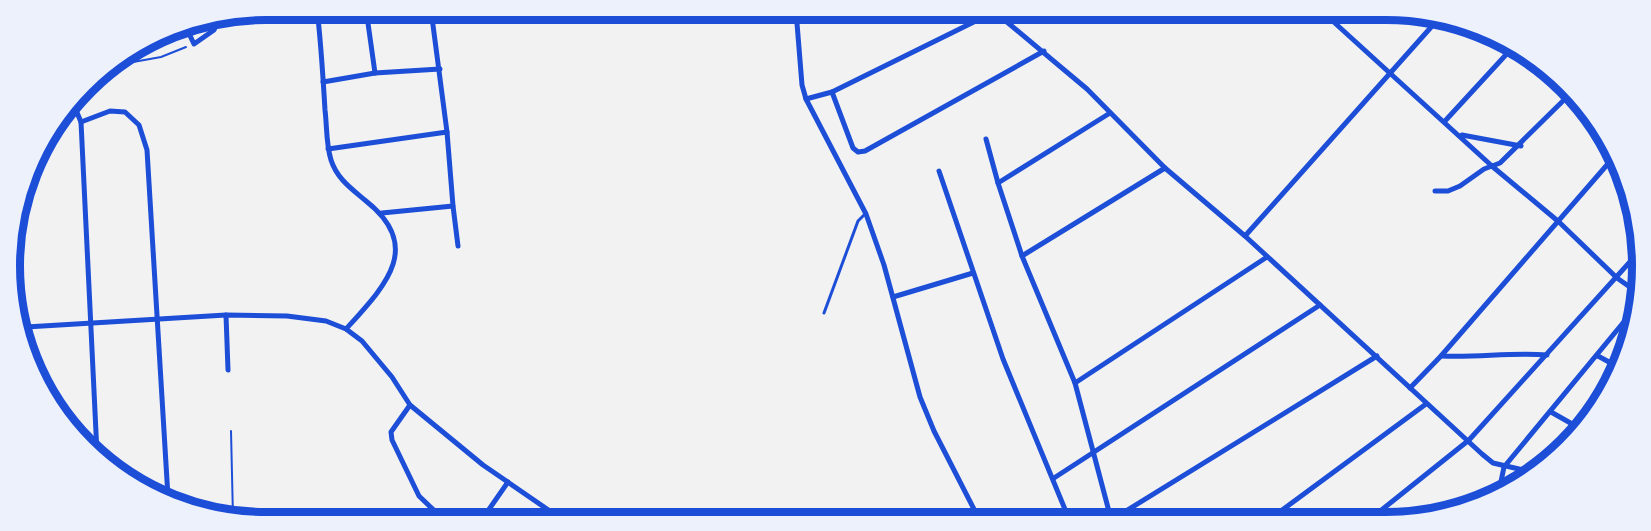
<svg xmlns="http://www.w3.org/2000/svg" width="1651" height="531" font-family="'IBM Plex Sans',sans-serif">
<style>
.lines{fill:none;stroke-linecap:round;stroke-linejoin:round}
.path{stroke:#1d4ed8;stroke-width:2}
.service{stroke:#1d4ed8;stroke-width:3}
.minor{stroke:#1d4ed8;stroke-width:5}
.rim{fill:none;stroke:#1d4ed8;stroke-width:8}
</style>
<rect width="100%" height="100%" fill="#f2f2f2"/>
<g class="lines">
<g class="path">
<path d="M93,78L122,64L161,57L186,47"/>
<path d="M231,431L233,517"/>
</g>
<path class="service" d="M824,313L858,221L865,214"/>
<g class="minor">
<path d="M317,9C321,43 323,76 325,110C327,126 326,144 331,160C337,179 352,189 366,201C424,247 385,286 346,329"/>
<path d="M366,9L375,73"/>
<path d="M796,11L802,85L806,99L866,214L884,265L920,397L934,431L979,519"/>
<path d="M317,12L336,9"/>
<path d="M995,12L1087,89L1165,168L1245,236L1482,454L1493,463L1532,472"/>
<path d="M1325,14L1493,167L1559,222L1617,278L1637,292"/>
<path d="M1336,23L1345,14"/>
<path d="M185,25L194,44L214,30L219,18"/>
<path d="M323,82L375,73L440,69"/>
<path d="M832,92L853,148L858,152L865,151L1044,51"/>
<path d="M806,99L832,92L994,12"/>
<path d="M73,103L81,122L97,453"/>
<path d="M1110,113L998,183L1022,256L1075,383L1111,519"/>
<path d="M1445,121L1514,46"/>
<path d="M81,122L110,111L125,112L139,125L147,150L168,497"/>
<path d="M1462,135L1521,146"/>
<path d="M986,139L998,183"/>
<path d="M328,149L447,132"/>
<path d="M939,171L1003,359L1069,519"/>
<path d="M1435,191H1448L1460,186L1484,169L1500,163L1570,94"/>
<path d="M453,206L458,246"/>
<path d="M382,213L453,206L447,132L431,10"/>
<path d="M16,215L27,353"/>
<path d="M1245,236L1441,16"/>
<path d="M1022,256L1165,168"/>
<path d="M893,297L973,273"/>
<path d="M226,315L228,370"/>
<path d="M18,331L26,327L226,315L287,316L326,321L346,329L362,341L392,377L410,405L483,465L560,518"/>
<path d="M1441,356C1477,358 1511,352 1547,355"/>
<path d="M1598,356L1618,367"/>
<path d="M1075,383L1267,257"/>
<path d="M1410,388L1441,356L1613,158"/>
<path d="M410,405L391,432L392,440L419,496L442,518"/>
<path d="M1551,412L1581,429"/>
<path d="M1054,478L1320,305"/>
<path d="M1498,496L1504,467L1637,306"/>
<path d="M483,518L508,482"/>
<path d="M1113,519L1377,356"/>
<path d="M1270,519L1426,404"/>
<path d="M1369,520L1469,440L1637,254"/>
</g>
</g>
<path d="M0 0H1651V531H0ZM266 20H1386A246 246 0 0 1 1632 266V266A246 246 0 0 1 1386 512H266A246 246 0 0 1 20 266V266A246 246 0 0 1 266 20Z" fill="#edf1fc" fill-rule="evenodd"/>
<path class="rim" d="M266 20H1386A246 246 0 0 1 1632 266V266A246 246 0 0 1 1386 512H266A246 246 0 0 1 20 266V266A246 246 0 0 1 266 20Z"/>
</svg>
